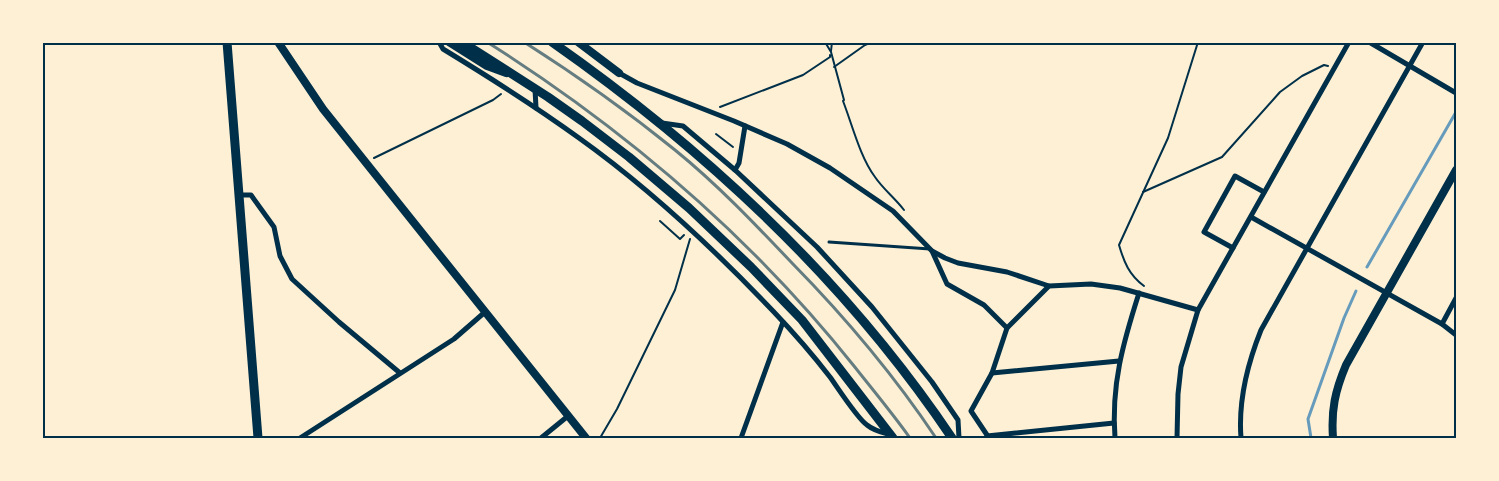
<svg xmlns="http://www.w3.org/2000/svg" width="1499" height="481" font-family="'Roboto Serif',serif">
<style>
.lines{fill:none;stroke-linecap:round;stroke-linejoin:round}
.stream{stroke:#669bbc;stroke-width:3}
.path{stroke:#003049;stroke-width:2}
.service{stroke:#003049;stroke-width:3}
.minor{stroke:#003049;stroke-width:5}
.tertiary{stroke:#003049;stroke-width:8}
.primary{stroke:#003049;stroke-width:9}
.rail{stroke:#657d81;stroke-width:3}
.neatline{fill:none;stroke:#003049;stroke-width:2}
</style>
<rect width="100%" height="100%" fill="#fdf0d5"/>
<g class="lines">
<g class="stream">
<path d="M1367,267L1456,112"/>
<path d="M1311,438L1308,419L1344,318L1356,291"/>
</g>
<g class="path">
<path d="M825,42L831,52L844,100L843,101C852,124 860,157 875,177C883,189 895,198 904,210"/>
<path d="M831,51L832,42"/>
<path d="M834,67L865,45L872,42"/>
<path d="M720,107L803,75L830,57V55"/>
<path d="M716,134L733,147"/>
<path d="M374,158L493,100L501,94"/>
<path d="M1143,192L1222,157L1280,92L1302,76L1324,65L1328,66"/>
<path d="M660,221L680,239L684,235"/>
<path d="M1144,286C1129,275 1124,262 1119,245L1168,138L1198,42"/>
<path d="M600,438L617,409L675,290L690,239"/>
</g>
<path class="service" d="M829,242L930,249"/>
<g class="minor">
<path d="M439,42L443,49C489,77 535,106 579,138C649,188 714,249 773,311C793,332 813,355 830,377C838,388 857,418 867,425C873,430 880,432 888,434"/>
<path d="M1369,42L1456,93"/>
<path d="M619,73L637,83L734,121L787,144L830,168L893,211L932,251L945,258L958,263L1007,272L1049,286"/>
<path d="M535,89L536,108"/>
<path d="M662,123L683,126L735,170L817,247L872,307L932,382L958,420L959,438"/>
<path d="M735,170L739,163L745,126"/>
<path d="M239,195H251L274,227L280,256L292,279L339,322L400,373"/>
<path d="M1251,217L1442,324L1456,335"/>
<path d="M1233,248L1204,232L1235,176L1264,192"/>
<path d="M932,251L947,284L984,305L1007,328"/>
<path d="M1442,324L1456,298"/>
<path d="M992,373L1119,361"/>
<path d="M987,436L1114,423"/>
<path d="M300,438L454,339L485,312"/>
<path d="M541,438L568,416"/>
<path d="M741,438L783,322"/>
<path d="M989,438L971,411L992,373L1007,328L1049,286L1091,284L1120,288L1198,310"/>
<path d="M1115,438C1111,385 1123,343 1139,293"/>
<path d="M1177,438L1178,394L1181,367L1198,310L1349,42"/>
<path d="M1241,438C1238,400 1247,365 1261,330L1423,42"/>
</g>
<g class="tertiary">
<path d="M278,42L323,109L586,438"/>
<path d="M449,42L487,66L506,73"/>
<path d="M578,42L619,73"/>
<path d="M1333,438C1331,410 1335,391 1346,365L1456,170"/>
</g>
<g class="primary">
<path d="M227,42L258,438"/>
<path d="M462,42L548,97L582,121L629,157L689,208L751,267L802,320L893,438"/>
<path d="M552,42C706,150 847,282 952,438"/>
</g>
<g class="rail">
<path d="M487,42C626,130 752,238 854,366C873,390 893,414 910,438"/>
<path d="M524,42C576,75 627,111 675,150C717,184 755,224 792,263C845,317 894,375 936,438"/>
</g>
</g>
<rect width="1499" height="481" fill="none" stroke="#fdf0d5" stroke-width="88"/>
<rect x="44" y="44" width="1411" height="393" class="neatline"/>
</svg>
